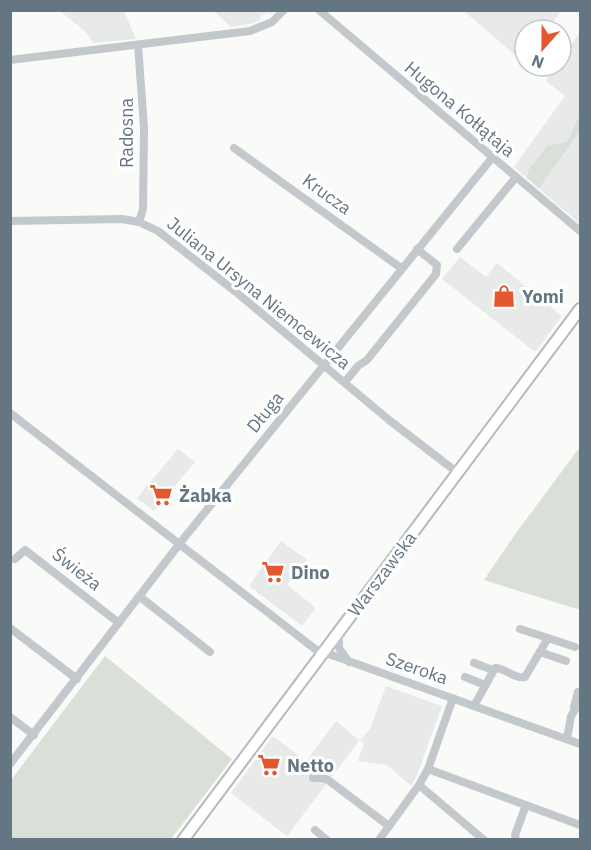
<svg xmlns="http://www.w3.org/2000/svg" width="591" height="850" font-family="'IBM Plex Sans',sans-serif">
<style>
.built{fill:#e8e9e9}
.green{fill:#dadfd7}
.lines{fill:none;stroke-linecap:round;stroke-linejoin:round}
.major-casing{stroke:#b5babe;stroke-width:14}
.minor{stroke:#c3c8cc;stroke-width:8}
.major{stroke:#fff;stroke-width:10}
.labels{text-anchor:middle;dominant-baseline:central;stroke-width:6;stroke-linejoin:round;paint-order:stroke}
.street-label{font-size:18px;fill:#657683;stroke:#fff}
.poi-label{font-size:18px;font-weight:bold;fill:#657683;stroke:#fff;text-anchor:start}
</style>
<rect width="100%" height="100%" fill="#fafaf8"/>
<g class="built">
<path d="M60,11H124L136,39L93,43L86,32Z"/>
<path d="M214,11H275L271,14L267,12L261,16L260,20L254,23L231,27Z"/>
<path d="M466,11L561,10V11L548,30H525V59L523,62L465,12Z"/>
<path d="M580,32V224L514,167L565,96L546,81L556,66H561V59Z"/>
<path d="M460,257L486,277L497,263L562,316L535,352L442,279Z"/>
<path d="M178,449L195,462L154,511L137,498Z"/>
<path d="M281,541L307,560L287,585L314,606L315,609L302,626L249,586Z"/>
<path d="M386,686L442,706L417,776L411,786L387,765L358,761L364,743L359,741L287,836L231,793L273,736L306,761L336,721L360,741L370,729Z"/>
</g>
<g class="green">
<path d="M580,116V131L539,188L527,178L528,171L547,146L566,142L571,135L573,128Z"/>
<path d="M580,447V610L484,580L516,533Z"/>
<path d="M105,656L232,759L171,839H11V780Z"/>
</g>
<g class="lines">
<g class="major-casing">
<path id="major" d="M183,840L580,309"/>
</g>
<g class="minor">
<path d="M319,10L580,231"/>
<path d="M138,45L144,128L143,209L139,222"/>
<path d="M10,60L250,31L272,22L284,10"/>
<path d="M234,148L401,268"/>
<path d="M10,221L122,219L139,222L158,231L236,292L389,420L458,473"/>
<path d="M457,249L516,177"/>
<path d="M345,382L358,366L367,360L436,274L437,265L417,249"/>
<path d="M10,413L315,649L580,744"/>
<path d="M15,559L25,550L119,623"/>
<path d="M139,596L210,652"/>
<path d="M10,628L77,679"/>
<path d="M520,629L548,638"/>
<path d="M339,633V648L349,662"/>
<path d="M540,652L566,661"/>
<path d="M474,663L493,670"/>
<path d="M465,677L485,685"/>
<path d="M474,706L495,668C506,668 514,679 525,677L548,638L575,647"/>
<path d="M574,707L578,692"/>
<path d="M10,717L34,735"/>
<path d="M567,739L571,716L580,702"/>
<path d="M10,764L184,538L492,158"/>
<path d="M428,769L580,825"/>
<path d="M313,778H323L328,780L389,826"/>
<path d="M419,785L484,840"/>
<path d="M315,830L327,840"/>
<path d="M379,840L419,785L428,769L453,698"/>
<path d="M516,840L515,835L526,805"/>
</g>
<use href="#major" class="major"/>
</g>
<defs>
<g id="shop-bare" transform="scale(1.8)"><path d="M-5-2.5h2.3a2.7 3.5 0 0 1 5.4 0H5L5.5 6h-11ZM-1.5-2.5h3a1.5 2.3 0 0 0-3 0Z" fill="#e4572e" stroke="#fff" stroke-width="2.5" paint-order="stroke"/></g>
<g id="supermarket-bare" transform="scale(1.8)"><path d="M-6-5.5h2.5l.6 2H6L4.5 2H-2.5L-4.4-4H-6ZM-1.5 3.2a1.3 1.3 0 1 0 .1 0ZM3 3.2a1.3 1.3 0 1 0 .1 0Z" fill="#e4572e" stroke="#fff" stroke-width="2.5" paint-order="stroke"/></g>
</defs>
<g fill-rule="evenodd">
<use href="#shop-bare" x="504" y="296"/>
<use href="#supermarket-bare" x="161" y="495"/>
<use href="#supermarket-bare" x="273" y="572"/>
<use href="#supermarket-bare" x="269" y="765"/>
</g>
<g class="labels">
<g class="street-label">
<text transform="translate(460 109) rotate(40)">Hugona Kołłątaja</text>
<text transform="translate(126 133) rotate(-90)">Radosna</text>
<text transform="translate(327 194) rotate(36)">Krucza</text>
<text transform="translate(259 293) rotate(39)">Juliana Ursyna Niemcewicza</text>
<text transform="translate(265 412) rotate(-51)">Długa</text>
<text transform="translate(77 569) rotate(38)">Świeża</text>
<text transform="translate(382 574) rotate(-53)">Warszawska</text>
<text transform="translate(417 668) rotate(19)">Szeroka</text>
</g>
<g class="poi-label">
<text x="522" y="296">Yomi</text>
<text x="179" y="495">Żabka</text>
<text x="291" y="572">Dino</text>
<text x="287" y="765">Netto</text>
</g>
</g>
<rect width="591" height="850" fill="none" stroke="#657683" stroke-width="24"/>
<g transform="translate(543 48) rotate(201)"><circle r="28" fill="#ffffff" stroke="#c1c8cd" stroke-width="1.5"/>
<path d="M0-4.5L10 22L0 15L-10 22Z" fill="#e4572e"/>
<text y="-9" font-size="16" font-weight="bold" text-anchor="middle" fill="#657683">N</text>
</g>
</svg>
